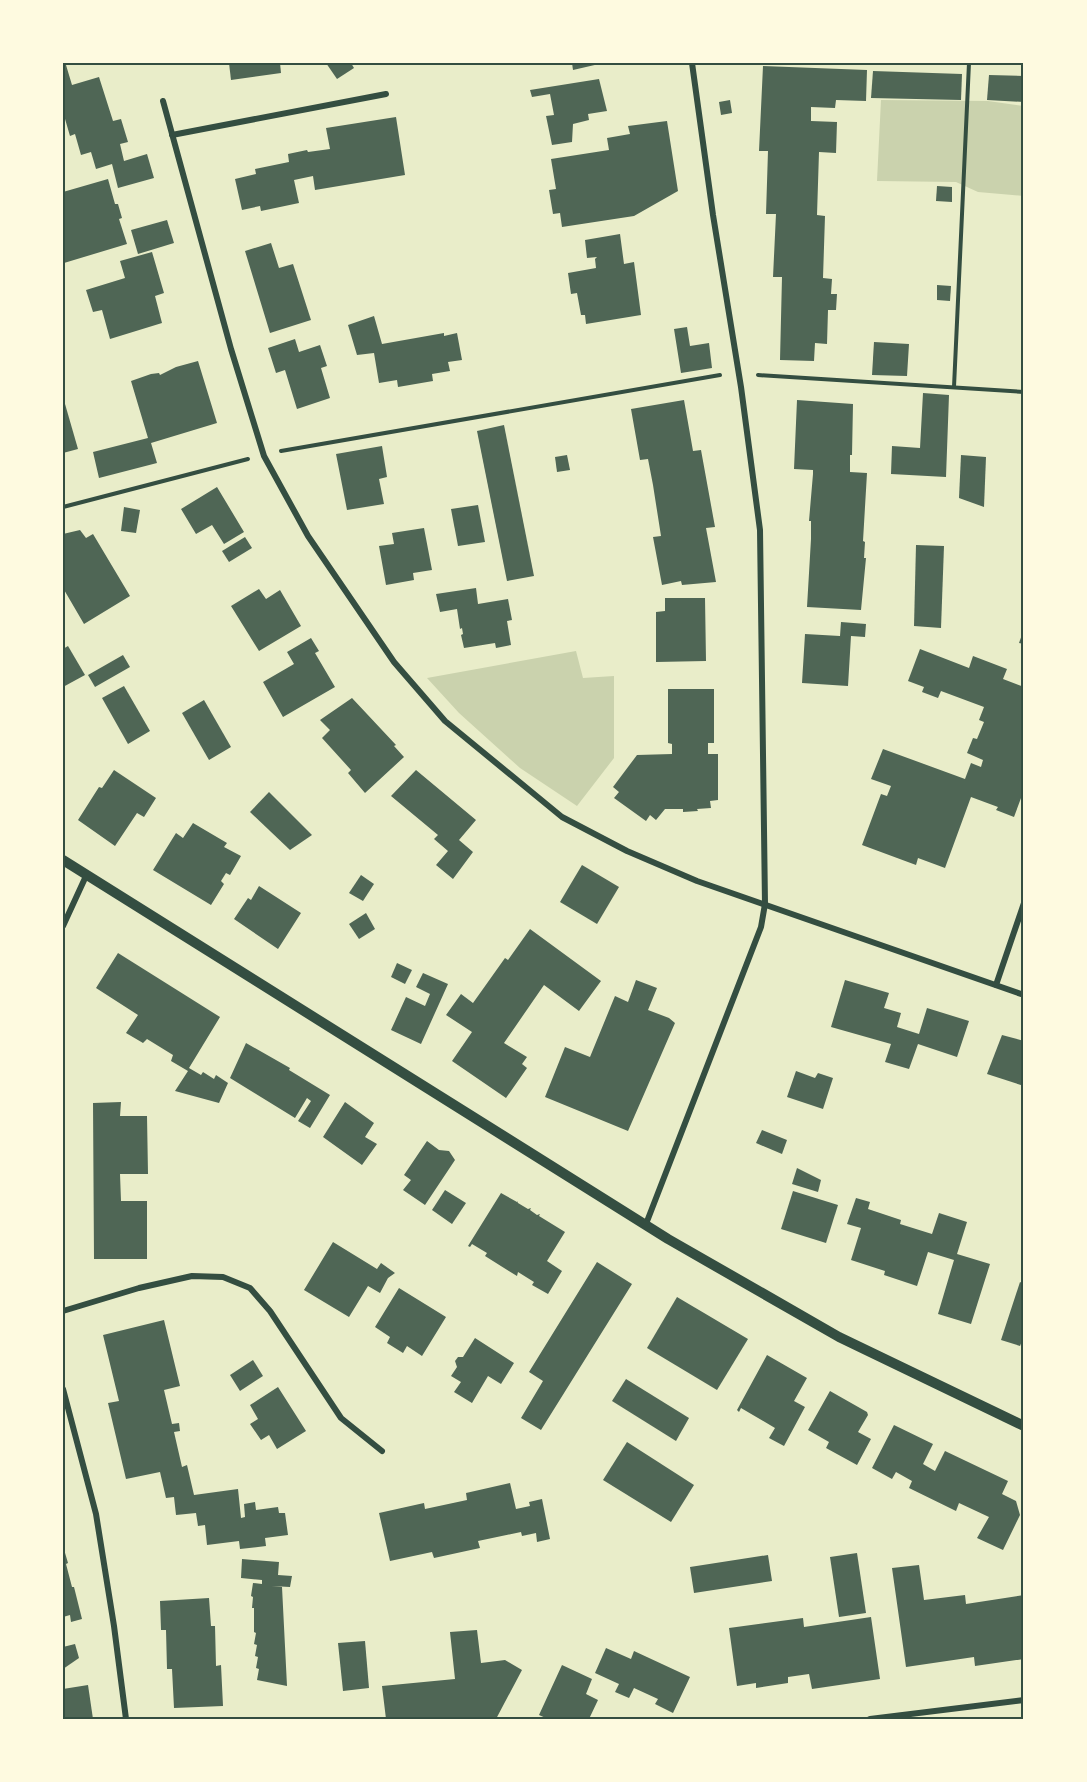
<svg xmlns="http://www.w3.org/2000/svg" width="1087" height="1782" font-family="Inter,sans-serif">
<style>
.green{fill:#cad2ad}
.building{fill:#4f6655}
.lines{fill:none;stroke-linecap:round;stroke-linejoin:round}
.path{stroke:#344e41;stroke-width:4}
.minor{stroke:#344e41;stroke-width:6}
.tertiary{stroke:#344e41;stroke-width:10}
.neatline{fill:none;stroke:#344e41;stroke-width:2}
</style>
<rect width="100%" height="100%" fill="#e9edc9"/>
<g class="green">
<path d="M881,100L988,101L1024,106V196L978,192L956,182L877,181Z"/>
<path d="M576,651L583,678L614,676V758L577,806L520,768L459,713L427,678Z"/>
</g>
<g class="building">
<path d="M229,63H280L281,73L231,80Z"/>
<path d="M326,63H351L354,68L337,79Z"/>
<path d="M572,63H599V64L573,70Z"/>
<path d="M63,65H66L72,85L99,77L113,121L121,119L128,142L120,144L124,161L147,154L154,178L118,188L112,164L96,169L91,152L81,155L75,134L70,136L63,112Z"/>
<path d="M763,66L867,70L866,101L836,100L835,108L811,107V121L837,122L836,153L819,152L817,215L825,216L823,278L832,279L831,294H837L836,310H828L827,344L815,343L814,361L780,360L782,277H773L776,214H766L768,151H759Z"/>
<path d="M873,71L962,74L961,100L871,98Z"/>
<path d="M989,75L1024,76V102L987,100Z"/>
<path d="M599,79L607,111L588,114L589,120L573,124L572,142L552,145L546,116L554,115L550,94L532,97L530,90Z"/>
<path d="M730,100L732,113L721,115L719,102Z"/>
<path d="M396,117L405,175L315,190L313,176L294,180L299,203L261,211L260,206L242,210L235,179L256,174L255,169L289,162L288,154L307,150L308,152L330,149L326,128Z"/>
<path d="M667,121L678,191L634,216L562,227L560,213L553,214L549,190L556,189L551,159L609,150L607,138L630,134L628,126Z"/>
<path d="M108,179L115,204H118L122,218L119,219L127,244L64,263L63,192Z"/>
<path d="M937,186L952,187V202L936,201Z"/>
<path d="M167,220L174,243L138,254L131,230Z"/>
<path d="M620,234L624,264L634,262L641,315L586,324L585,315H581L577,293L571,294L568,273L596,268L595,259L597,257L587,258L585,240Z"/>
<path d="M271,243L279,268L293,264L311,320L270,333L245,251Z"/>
<path d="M152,252L164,293L155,296L162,323L110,339L102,310L93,312L86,290L125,278L120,261Z"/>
<path d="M937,285L951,286L950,301L937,300Z"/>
<path d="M374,316L382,344L444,333V336L457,333L462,360L448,362L450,371L432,374L433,381L398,387L397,380L379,383L374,353L357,355L348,325Z"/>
<path d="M687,327L690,346L709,343L712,368L681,373L674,329Z"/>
<path d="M295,339L299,352L320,345L327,366L321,368L330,398L297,409L285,370L276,373L268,348Z"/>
<path d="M874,342L909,344L907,376L872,375Z"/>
<path d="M198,361L217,423L151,443L157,463L99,478L93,452L148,438L131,381L151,374L159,373L160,375L176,367Z"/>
<path d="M923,393L949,395L946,477L891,474L892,446L920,448Z"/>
<path d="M63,397L78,449L63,453Z"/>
<path d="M684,400L693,451L701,450L715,527L706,528L716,582L682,585L681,581L662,585L653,537L661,536L653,485L648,459L640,460L631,409Z"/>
<path d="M797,400L853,404L852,455H850V472L867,473L863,541L865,542L864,558H866L861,610L807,607L811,539V521H809L813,474V470L794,469Z"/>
<path d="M504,425L534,576L507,581L477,431Z"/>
<path d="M382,446L387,477L379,479L384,504L347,510L336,454Z"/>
<path d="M567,455L570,470L557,472L555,457Z"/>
<path d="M961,455L986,457L984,507L959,498Z"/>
<path d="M217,487L244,532L224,544L212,525L196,534L181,509Z"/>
<path d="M478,505L485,542L458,546L451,509Z"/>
<path d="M124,507L140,510L136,533L121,531Z"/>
<path d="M424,528L432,570L413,573L414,580L386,585L379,546L394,544L392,533Z"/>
<path d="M80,530L86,538L93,534L130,596L84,624L63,588V534Z"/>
<path d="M245,537L252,548L229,562L222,551Z"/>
<path d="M916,545L944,546L941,628L914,626Z"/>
<path d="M476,588L478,604L508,599L512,620L507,621L511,645L496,648L495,643L464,648L461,635L463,634L462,628L460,629L457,609L440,612L436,594Z"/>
<path d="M259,589L266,599L280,590L301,626L259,651L231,606Z"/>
<path d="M665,598H705L706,661L656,662V612L665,611Z"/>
<path d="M841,622L866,624L865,637L851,636L848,686L802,683L805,634L840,636Z"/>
<path d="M1024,629V644L1019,643Z"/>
<path d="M311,638L319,651L315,653L335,687L283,717L263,682L294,664L287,652Z"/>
<path d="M68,646L85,675L63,687V649Z"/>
<path d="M920,649L969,668L973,656L1007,669L1003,679L1024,687V790L1014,817L996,810L998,807L971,797L945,868L918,858L916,865L862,845L881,794L887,796L891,786L871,779L883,749L965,779L971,763L981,767L983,760L967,753L973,738L977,739L984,722L979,720L984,707L941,691L938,698L922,692L924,687L908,681Z"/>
<path d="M123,655L130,667L95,687L88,675Z"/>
<path d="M124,686L150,731L128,744L102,698Z"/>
<path d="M668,689H714V743H708V754H718V800L710,801L711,808L697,809L698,811L683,812V809H665L656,820L650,815L646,821L614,798L619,792L613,787L637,755L672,754V744L668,743Z"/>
<path d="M352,698L396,745L394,746L404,757L365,793L348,773L351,770L322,738L330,730L320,720Z"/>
<path d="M204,700L231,747L209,760L182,713Z"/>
<path d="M114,770L156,798L144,817L137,813L115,846L78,820L99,787L102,788Z"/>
<path d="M416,770L476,820L459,840L473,852L453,879L436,865L448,851L434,839L438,835L391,796Z"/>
<path d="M269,792L312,835L290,850L250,812Z"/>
<path d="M193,823L227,843L224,847L241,856L230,875L226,873L221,881L224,884L211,905L153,870L176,833L183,838Z"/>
<path d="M582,865L619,887L597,924L560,902Z"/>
<path d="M361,875L374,884L363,901L349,893Z"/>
<path d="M259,886L301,913L278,949L234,919L248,898L251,900Z"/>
<path d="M366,913L375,929L359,939L349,924Z"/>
<path d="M530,929L601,981L579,1011L544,985L504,1043L527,1057L522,1064L527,1068L506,1098L452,1061L472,1032L446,1015L461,994L473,1003L505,958L508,960Z"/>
<path d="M118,953L220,1017L189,1068L201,1075L203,1072L214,1079L216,1075L228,1083L219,1103L175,1091L188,1071L171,1061L173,1055L147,1039L143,1043L126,1033L138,1015L96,988Z"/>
<path d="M397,963L412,970L405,984L391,977Z"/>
<path d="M423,973L448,984L421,1044L391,1030L406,997L425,1006L430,994L416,987Z"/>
<path d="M636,980L657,988L648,1010L669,1018L675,1023L628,1131L545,1097L565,1047L590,1057L615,996L628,1002Z"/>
<path d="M845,980L889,993L884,1008L901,1013L897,1027L919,1034L927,1008L969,1021L957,1057L918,1044L909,1069L885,1062L891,1044L831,1027Z"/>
<path d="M1002,1035L1024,1041V1086L987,1074Z"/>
<path d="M246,1043L290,1068L289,1070L330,1095L310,1128L298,1121L311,1101L307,1098L295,1118L230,1078Z"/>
<path d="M796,1071L815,1078L818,1073L833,1078L823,1109L787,1097Z"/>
<path d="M121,1102L120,1116H147L148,1174H120L121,1201H147V1259H94L93,1103Z"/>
<path d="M345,1102L374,1123L365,1137L377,1144L362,1165L323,1137Z"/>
<path d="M762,1130L787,1140L782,1154L756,1143Z"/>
<path d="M427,1141L439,1150L449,1151L455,1160L425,1205L403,1190L411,1180L404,1175Z"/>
<path d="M797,1168L821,1180L818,1192L792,1184Z"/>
<path d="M445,1190L466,1203L452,1224L432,1210Z"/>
<path d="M793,1191L838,1205L826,1243L781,1229Z"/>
<path d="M501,1193L517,1202V1201L518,1203L528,1209L531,1208L530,1210L537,1215L540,1214L539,1216L565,1232L547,1261L562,1271L548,1294L532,1285L534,1282L518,1272L517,1276L485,1256L487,1253L472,1244L470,1247L468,1246Z"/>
<path d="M856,1198L870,1202L868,1209L901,1220L900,1224L932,1234L939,1213L967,1222L957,1254L990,1264L971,1324L938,1314L954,1260L928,1252L917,1286L884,1275L885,1271L851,1260L861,1228L847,1224Z"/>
<path d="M333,1242L377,1269L381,1263L395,1273L388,1278L380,1293L368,1286L349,1317L304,1290Z"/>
<path d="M597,1262L632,1284L541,1430L521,1418L543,1381L529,1372Z"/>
<path d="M1020,1282L1024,1284V1341H1022L1020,1346L1001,1340Z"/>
<path d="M399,1288L446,1317L422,1356L407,1346L403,1353L387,1343L390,1337L375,1327Z"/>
<path d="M677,1297L748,1339L717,1390L647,1348Z"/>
<path d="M164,1320L180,1386L164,1390L172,1424L179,1423L180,1431L174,1432L182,1467L187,1465L194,1495L238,1489L241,1518L245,1517L244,1504L255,1502L256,1510L278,1507L279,1513H285L288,1535L265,1538L266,1546L240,1549L239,1541L207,1545L205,1525L198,1526L196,1513L176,1515L174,1497L166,1498L160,1472L126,1479L108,1403L119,1401L103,1335Z"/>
<path d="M475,1338L514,1363L501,1384L488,1376L472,1403L454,1392L461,1382L451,1376L457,1367L455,1361L458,1357H463Z"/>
<path d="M767,1355L807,1378L794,1401L805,1407L784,1446L769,1438L775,1428L741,1408L739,1412L737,1410Z"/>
<path d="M253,1360L263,1376L240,1391L230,1375Z"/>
<path d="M626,1379L689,1418L676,1441L612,1401Z"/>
<path d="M278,1387L306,1431L277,1449L269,1435L261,1440L250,1424L258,1419L250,1405Z"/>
<path d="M830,1391L867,1412L868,1415L858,1432L871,1439L857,1465L826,1448L829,1442L808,1430Z"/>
<path d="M894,1425L933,1444L923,1464L935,1471L945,1451L1008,1481L1002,1494L1016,1501L1020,1515L1003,1550L977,1538L989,1517L959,1503L956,1511L909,1488L912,1481L896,1472L892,1479L872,1468Z"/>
<path d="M627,1442L694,1485L671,1522L603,1480Z"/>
<path d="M510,1483L516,1509L530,1506L529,1502L542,1499L550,1539L537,1542L536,1533L522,1536L521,1532L478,1541L480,1548L434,1558L432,1552L390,1561L379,1513L424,1503L425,1509L467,1500L466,1493Z"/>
<path d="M63,1546L68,1563L66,1564L72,1587H74L82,1619L71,1622L70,1615L63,1617Z"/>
<path d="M857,1553L866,1613L839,1617L830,1557Z"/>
<path d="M768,1555L772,1581L694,1593L690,1567Z"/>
<path d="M242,1559L279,1562L278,1575L292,1576L290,1587L272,1586L282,1587L287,1686L257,1680L259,1669L256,1668L258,1657L255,1656L257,1645L254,1644L256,1633L254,1632V1608H252L253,1597L251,1596L253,1583L262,1584V1580L241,1578Z"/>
<path d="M919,1565L924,1600L965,1595L966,1604L1024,1595V1659L975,1666L974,1657L906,1667L892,1568Z"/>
<path d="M209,1598L211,1626H215L216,1666L221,1665L223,1706L174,1708L172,1669H167L166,1630H161L160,1601Z"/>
<path d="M871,1617L880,1679L812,1689L809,1674L788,1677V1683L756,1688V1683L737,1686L729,1628L803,1618L804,1627Z"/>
<path d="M477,1630L481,1663L505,1660L522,1670L496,1719H386L382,1686L455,1679L450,1632Z"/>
<path d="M365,1641L369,1688L343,1691L338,1643Z"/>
<path d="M75,1644L79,1658L63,1669V1647Z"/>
<path d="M606,1648L631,1659L634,1651L690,1677L673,1713L655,1704L658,1699L634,1688L629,1698L615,1692L619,1684L595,1673Z"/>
<path d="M562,1665L592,1679L586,1694L598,1700L589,1719H548L539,1715Z"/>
<path d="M88,1685L93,1719H63V1689Z"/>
</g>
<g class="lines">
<g class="path">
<path d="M758,375L1024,392"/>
<path d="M954,387L969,63"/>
<path d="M281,451L720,375"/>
<path d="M63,507L248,459"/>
</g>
<g class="minor">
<path d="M163,101L231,349L264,456L308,536L394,662L445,721L562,817L627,851L697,881L1024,995"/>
<path d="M172,135L386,94"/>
<path d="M63,926L86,876"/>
<path d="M996,985L1024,903"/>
<path d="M646,1224L761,927L765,904L760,530L741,387L713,215L692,63"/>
<path d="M63,1311L139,1288L192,1276L223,1277L250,1288L270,1311L341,1418L382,1451"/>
<path d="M63,1389L96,1514L114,1626L126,1719"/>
<path d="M870,1719L1024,1700"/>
</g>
<path class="tertiary" d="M63,860L668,1239L839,1337L1024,1426"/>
</g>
<rect width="1087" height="1782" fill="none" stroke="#fefae0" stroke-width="129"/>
<rect x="64" y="64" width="958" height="1654" class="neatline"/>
</svg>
